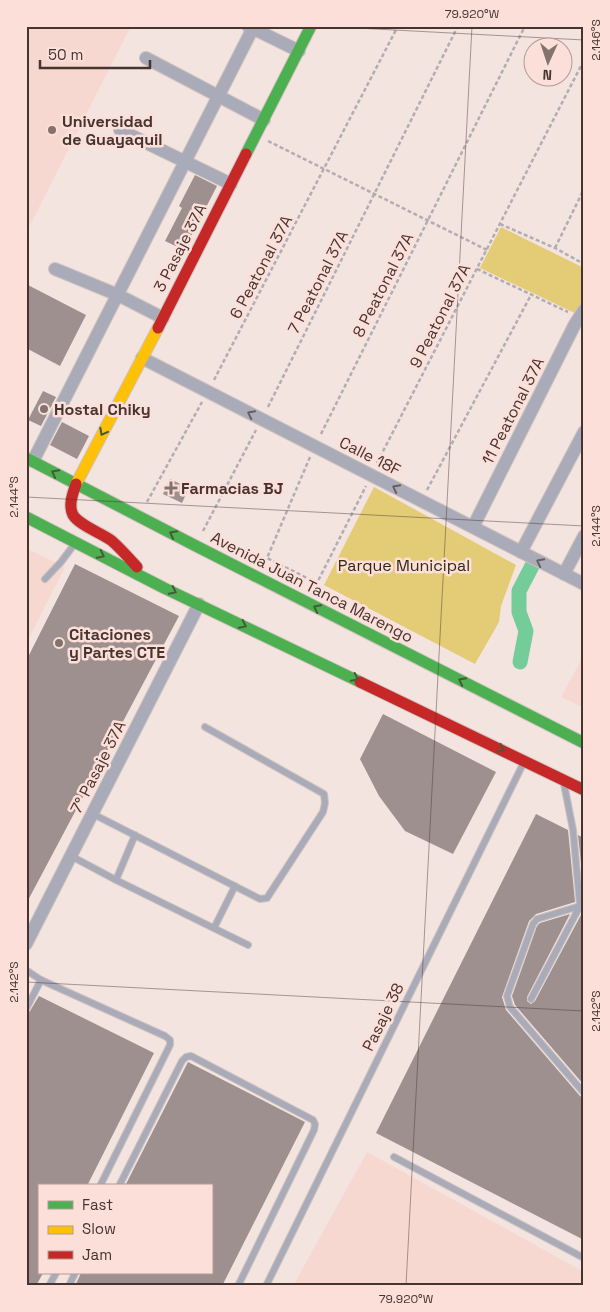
<svg xmlns="http://www.w3.org/2000/svg" width="610" height="1312" font-family="'Space Grotesk',sans-serif">
<style>
.built{fill:#f7d8d0}
.green{fill:#e4cb76}
.lines{fill:none;stroke-linecap:round;stroke-linejoin:round}
.canal{stroke:#74cc99;stroke-width:15}
.building{fill:#9e908f}
.lane-casing{stroke:#cfc2be;stroke-width:8}
.street-casing{stroke:#cfc2be;stroke-width:14}
.fast-casing{stroke:#cfc2be;stroke-width:13}
.slow-casing{stroke:#cfc2be;stroke-width:13}
.jam-casing{stroke:#cfc2be;stroke-width:13}
.path{stroke:#b2adb2;stroke-width:2.5;stroke-dasharray:4 2.5;stroke-linecap:butt}
.lane{stroke:#aaabb8;stroke-width:6}
.street{stroke:#aaabb8;stroke-width:12}
.fast{stroke:#4caf50;stroke-width:11}
.slow{stroke:#ffc107;stroke-width:11}
.jam{stroke:#c62828;stroke-width:11}
.oneway{stroke:#695e60}
.oneway2{stroke:#48593a}
.ticks{fill:none;stroke:#463430;stroke-width:1;stroke-opacity:0.45}
.poi-dot{fill:#83726e;stroke:#fbdfd8;stroke-width:2}
.labels{text-anchor:middle;dominant-baseline:central;stroke-width:5;stroke-linejoin:round;paint-order:stroke}
.poi-label{font-size:16px;font-weight:bold;fill:#463430;stroke:#fbdfd8;text-anchor:start}
.street-label{font-size:16px;fill:#463430;stroke:#fbdfd8}
.park-label{font-size:16px;fill:#2f2913;stroke:#fbdfd8}
.neatline{fill:none;stroke:#463430;stroke-width:2}
.ticks-label{font-size:12px;text-anchor:middle;fill:#463430}
</style>
<rect width="100%" height="100%" fill="#f3e4e0"/>
<g class="built">
<path d="M26,26H131L26,233Z"/>
<path d="M26,548L65,567L26,644Z"/>
<path d="M584,655V708L561,697Z"/>
<path d="M367,1152L584,1272V1286H293Z"/>
</g>
<g class="green">
<path d="M501,227L584,268V306L579,315L480,268Z"/>
<path d="M374,487L516,565L501,606L499,622L475,664L324,585Z"/>
</g>
<g class="lines">
<path class="canal" d="M520,662L526,631L519,612V591L532,566"/>
</g>
<g class="building">
<path d="M195,175L217,186L184,250L165,241L182,208L179,206Z"/>
<path d="M26,284L86,315L60,366L26,348Z"/>
<path d="M43,391L56,397L41,426L28,420Z"/>
<path d="M62,422L89,436L77,459L50,445Z"/>
<path d="M170,479L189,488L182,503L163,494Z"/>
<path d="M75,564L179,616L26,904V661Z"/>
<path d="M383,714L496,772L453,854L405,831L379,796L360,759Z"/>
<path d="M536,814L568,830L575,902L536,914L529,921L502,997L506,1010L580,1096L584,1098V1240L376,1133Z"/>
<path d="M578,835L584,838V892Z"/>
<path d="M582,913H584V1085L515,1005L512,996L537,926L540,923L570,914L527,997V1001L531,1004L535,1001Z"/>
<path d="M39,996L154,1053L87,1186H39V1273H43L36,1286H26V1014L30,1011Z"/>
<path d="M188,1062L305,1122L222,1286H75L81,1273H211V1186H125Z"/>
</g>
<g class="lines">
<g class="lane-casing">
<g id="lane">
<path d="M45,579L61,562L73,546"/>
<path d="M564,784L573,830L580,906L584,908"/>
<path d="M93,814L260,899L267,898L323,812L325,803L324,794L205,727"/>
<path d="M71,856L116,880L248,945"/>
<path d="M116,880L135,835"/>
<path d="M214,928L235,886"/>
<path d="M26,970L41,980"/>
<path d="M531,999L580,906L537,919L533,924L507,996L510,1007L584,1093"/>
<path d="M26,1009L41,980L165,1036L170,1040V1045L100,1186"/>
<path d="M394,1157L584,1258"/>
<path d="M119,1186L182,1061L186,1057L191,1056L313,1120L315,1124L314,1130L238,1286"/>
<path d="M49,1286L56,1273"/>
<path d="M69,1286L75,1273"/>
<path d="M266,1286L523,764"/>
</g>
</g>
<g class="street-casing">
<g id="street">
<path d="M248,26L299,51"/>
<path d="M146,58L264,120"/>
<path d="M120,130L231,184"/>
<path d="M55,269L118,295L163,318"/>
<path d="M142,358L584,584"/>
<path d="M33,461L254,26"/>
<path d="M473,527L575,324L584,310"/>
<path d="M521,552L584,432"/>
<path d="M564,574L584,536"/>
<path d="M26,944L199,604"/>
</g>
</g>
<g class="fast-casing">
<g id="fast">
<path d="M246,154L311,26"/>
<path d="M26,458L196,546L584,743"/>
<path d="M26,517L164,588L360,682"/>
</g>
</g>
<g class="slow-casing">
<path id="slow" d="M76,484L158,328"/>
</g>
<g class="jam-casing">
<g id="jam">
<path d="M158,328L246,154"/>
<path d="M76,484C73,493 68,505 73,515C80,526 102,533 112,541C121,549 129,558 137,567"/>
<path d="M360,682L584,790"/>
</g>
</g>
<g class="path">
<path d="M268,141L487,250"/>
<path d="M500,224L555,248L584,264"/>
<path d="M555,248L584,189"/>
<path d="M477,269L568,312"/>
<path d="M214,380L398,26"/>
<path d="M268,407L458,26"/>
<path d="M321,434L525,26"/>
<path d="M310,457L267,558L317,583L366,486"/>
<path d="M377,463L584,60"/>
<path d="M427,490L531,295"/>
<path d="M147,502L202,402"/>
<path d="M203,531L256,430"/>
</g>
<use href="#lane" class="lane"/>
<use href="#street" class="street"/>
<use href="#fast" class="fast"/>
<use href="#slow" class="slow"/>
<use href="#jam" class="jam"/>
</g>
<defs><path id="oneway-chevron" d="M-2-3.5L2.5 0L-2 3.5" fill="none" stroke-width="1.6" stroke-linecap="round" stroke-linejoin="round" transform="scale(1.25)"/></defs>
<g class="oneway">
<use href="#oneway-chevron" transform="translate(251 414) rotate(-153)"/>
<use href="#oneway-chevron" transform="translate(396 488) rotate(-153)"/>
<use href="#oneway-chevron" transform="translate(540 562) rotate(-153)"/>
</g>
<g class="oneway2">
<use href="#oneway-chevron" transform="translate(103 432) rotate(118)"/>
<use href="#oneway-chevron" transform="translate(55 473) rotate(-152)"/>
<use href="#oneway-chevron" transform="translate(173 534) rotate(-152)"/>
<use href="#oneway-chevron" transform="translate(101 555) rotate(26)"/>
<use href="#oneway-chevron" transform="translate(173 591) rotate(26)"/>
<use href="#oneway-chevron" transform="translate(317 608) rotate(-153)"/>
<use href="#oneway-chevron" transform="translate(243 625) rotate(26)"/>
<use href="#oneway-chevron" transform="translate(355 678) rotate(26)"/>
<use href="#oneway-chevron" transform="translate(462 681) rotate(-153)"/>
<use href="#oneway-chevron" transform="translate(501 749) rotate(26)"/>
</g>
<path class="ticks" d="M318,26L584,40M26,497L584,526M26,982L584,1011M406,1286L472,26"/>
<g class="poi-dot">
<circle cx="52" cy="130" r="5"/>
<circle cx="44" cy="409" r="5"/>
<path d="M168.5 480.5h5v5h5v5h-5v5h-5v-5h-5v-5h5z"/>
<circle cx="59" cy="643" r="5"/>
</g>
<g class="labels">
<g class="poi-label">
<text x="62" y="121">Universidad<tspan x="62" dy="18">de Guayaquil</tspan></text>
<text x="54" y="409">Hostal Chiky</text>
<text x="181" y="488">Farmacias BJ</text>
<text x="69" y="634">Citaciones<tspan x="69" dy="18">y Partes CTE</tspan></text>
</g>
<g class="street-label">
<text transform="translate(180 248) rotate(-63)">3 Pasaje 37A</text>
<text transform="translate(261 267) rotate(-62)">6 Peatonal 37A</text>
<text transform="translate(318 282) rotate(-63)">7 Peatonal 37A</text>
<text transform="translate(383 285) rotate(-63)">8 Peatonal 37A</text>
<text transform="translate(440 316) rotate(-63)">9 Peatonal 37A</text>
<text transform="translate(513 411) rotate(-63)">11 Peatonal 37A</text>
<text transform="translate(370 456) rotate(27)">Calle 18F</text>
<text transform="translate(312 587) rotate(27)">Avenida Juan Tanca Marengo</text>
<text transform="translate(98 767) rotate(-63)">7° Pasaje 37A</text>
<text transform="translate(383 1017) rotate(-64)">Pasaje 38</text>
</g>
<g class="park-label">
<text x="404" y="565">Parque Municipal</text>
</g>
</g>
<rect width="610" height="1312" fill="none" stroke="#fbdfd8" stroke-width="55"/>
<rect x="38" y="1184" width="175" height="90" fill="#fbdfd8" stroke="#b39b95"/>
<rect x="48" y="1201" width="25" height="8" fill="#4caf50" stroke="#b39b95"/>
<text x="82" y="1210" font-size="15" fill="#463430">Fast</text>
<rect x="48" y="1226" width="25" height="8" fill="#ffc107" stroke="#b39b95"/>
<text x="82" y="1234" font-size="15" fill="#463430">Slow</text>
<rect x="48" y="1251" width="25" height="8" fill="#c62828" stroke="#b39b95"/>
<text x="82" y="1260" font-size="15" fill="#463430">Jam</text>
<g transform="translate(548 62) rotate(183)"><circle r="24" fill="#fbdfd8" stroke="#b39b95"/>
<path d="M0-4L9 19L0 12L-9 19Z" fill="#83726e"/>
<text y="-8" font-size="14" font-weight="bold" text-anchor="middle" fill="#463430">N</text>
</g>
<path d="M40 60v8h110v-8" fill="none" stroke="#463430" stroke-width="2.5"/>
<text x="48" y="60" font-size="15" fill="#463430" stroke="#fbdfd8" stroke-width="4" paint-order="stroke">50 m</text>
<rect x="28" y="28" width="554" height="1256" class="neatline"/>
<g class="ticks-label">
<text x="472" y="18">79.920°W</text>
<text transform="translate(596 40) rotate(-90)" y="4">2.146°S</text>
<text transform="translate(14 497) rotate(-90)" y="4">2.144°S</text>
<text transform="translate(596 526) rotate(-90)" y="4">2.144°S</text>
<text transform="translate(14 982) rotate(-90)" y="4">2.142°S</text>
<text transform="translate(596 1011) rotate(-90)" y="4">2.142°S</text>
<text x="406" y="1303">79.920°W</text>
</g>
</svg>
